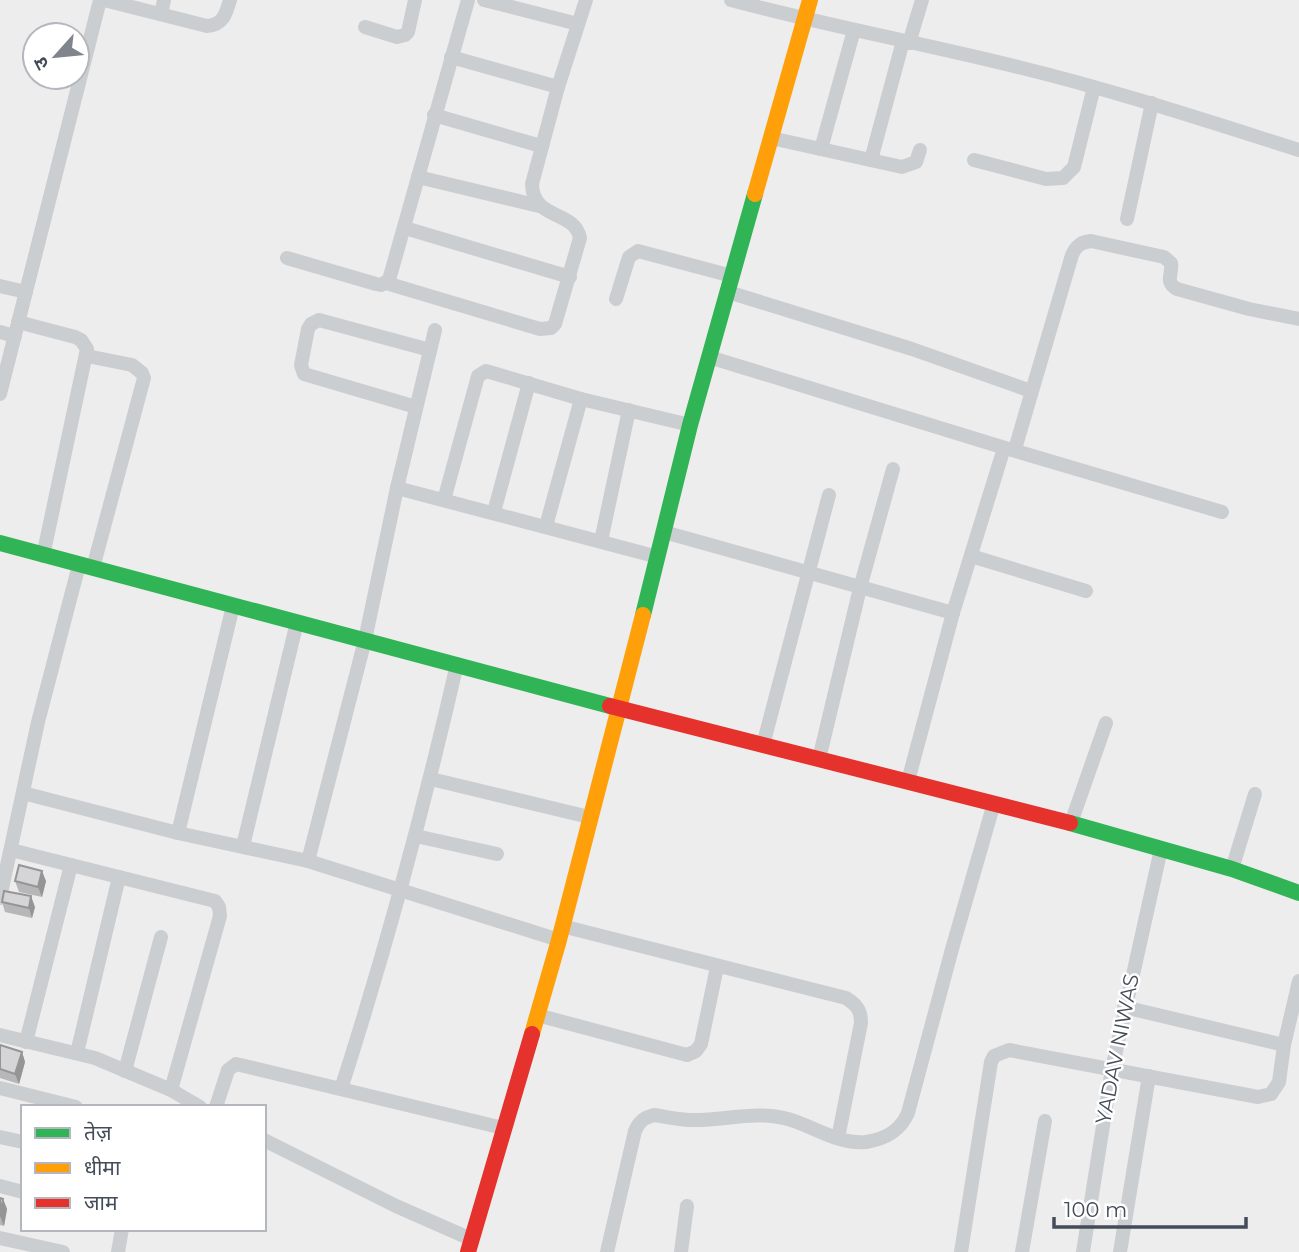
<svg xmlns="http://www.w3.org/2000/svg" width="1299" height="1252" font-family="Montserrat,'Noto Sans Devanagari',sans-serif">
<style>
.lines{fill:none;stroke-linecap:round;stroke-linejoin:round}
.street{stroke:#cbced1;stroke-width:14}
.fast{stroke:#30b455;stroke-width:16}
.slow{stroke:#ff9f0a;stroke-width:16}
.jam{stroke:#e5322d;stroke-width:16}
.wall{fill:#b7b7b9}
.shaded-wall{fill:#959596}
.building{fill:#d5d5d7;stroke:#959596;stroke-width:2}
.labels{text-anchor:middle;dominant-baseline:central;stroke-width:5;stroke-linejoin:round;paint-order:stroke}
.street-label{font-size:21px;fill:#444c59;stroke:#fff}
</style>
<rect width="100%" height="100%" fill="#eeeded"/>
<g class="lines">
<g class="street">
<path d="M104,0L207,26C223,25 226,14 230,0"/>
<path d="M484,0L578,24"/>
<path d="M731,0C828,26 926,44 1022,68C1116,91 1207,121 1299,150"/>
<path d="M161,14L164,0"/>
<path d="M365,27L397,37L405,35L408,32L415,0"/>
<path d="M909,43L922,0"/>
<path d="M451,57L558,87"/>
<path d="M434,115L541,146"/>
<path d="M771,138L902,167L916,162L920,150"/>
<path d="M821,149L854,30"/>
<path d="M871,160L903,41"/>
<path d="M974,160L1046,179L1063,178L1074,167L1094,87"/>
<path d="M418,177L539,206"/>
<path d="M1127,219L1152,103"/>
<path d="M405,228L570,277"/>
<path d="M287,258L376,284L381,285L389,280L468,0"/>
<path d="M386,283L540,329L551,328L555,324L580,238C574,209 533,221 532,184L558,87L586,0"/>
<path d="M0,286L26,292"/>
<path d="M728,292L912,349L1031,391"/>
<path d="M616,299L629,257L638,251L732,276"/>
<path d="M18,322L75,337L81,340L87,349L43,556"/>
<path d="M0,332L15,336"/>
<path d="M87,356L132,365L142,373L144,378L93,568"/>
<path d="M709,357L992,444L1222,512"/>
<path d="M0,394L100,0"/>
<path d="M416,407L304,374L301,365L308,329L311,324L319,320L430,350"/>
<path d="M1015,449L1072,255C1076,246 1081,242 1091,241L1164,257L1171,263C1173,274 1164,282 1177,289L1249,309L1299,319"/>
<path d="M397,488L658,557"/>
<path d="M444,500L478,376L486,371L581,399L690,425"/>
<path d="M494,512L529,383"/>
<path d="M546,526L581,399"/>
<path d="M664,532L953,613"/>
<path d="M601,541L629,410"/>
<path d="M971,556L1086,591"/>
<path d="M763,745L829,495"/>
<path d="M819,759L860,588L893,469"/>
<path d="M431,779L589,817"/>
<path d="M908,781L953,613L1004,448"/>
<path d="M23,793L178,833L308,861L559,940"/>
<path d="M1071,823L1106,723"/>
<path d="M178,833L233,606"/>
<path d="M416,836L497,854"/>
<path d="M243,846L297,622"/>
<path d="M11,850L215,901L219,907L220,916L171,1090"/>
<path d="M308,861L365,640L397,488L435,330"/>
<path d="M1232,869L1255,794"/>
<path d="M0,898L38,722L79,565"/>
<path d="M562,926L846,998C857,1005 861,1010 861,1023L838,1138"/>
<path d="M1124,1007L1284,1045"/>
<path d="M537,1015L687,1055L696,1051L701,1044L717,967"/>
<path d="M0,1035L95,1058L171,1090L200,1107"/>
<path d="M26,1042L71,865"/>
<path d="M77,1053L119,877"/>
<path d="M125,1071L161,937"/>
<path d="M0,1088L76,1107"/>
<path d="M341,1089C386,949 424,808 457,664"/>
<path d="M216,1107L228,1070L236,1064L503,1128"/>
<path d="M0,1137L23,1142"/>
<path d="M264,1140L396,1206L471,1239"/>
<path d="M0,1186L23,1192"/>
<path d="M0,1238L63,1252"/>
<path d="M118,1252L122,1229"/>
<path d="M607,1252L635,1131C639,1122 643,1118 654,1115C666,1117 679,1120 691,1120C724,1121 755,1110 788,1119C813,1126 839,1145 866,1142C886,1139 900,1131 908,1113L952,949L994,803"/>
<path d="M681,1252L687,1206"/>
<path d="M961,1252L991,1062L994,1056L1009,1050L1258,1097L1271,1094L1279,1082L1284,1045L1299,981"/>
<path d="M1022,1252L1045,1121"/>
<path d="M1083,1252L1112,1069L1161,849"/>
<path d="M1120,1252L1149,1076"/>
</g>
<g class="fast">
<path d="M0,543L610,706"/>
<path d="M643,615L690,425L755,194"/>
<path d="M1070,823L1232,869L1299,893"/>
</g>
<g class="slow">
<path d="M755,194L810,0"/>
<path d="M532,1034L559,940L643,615"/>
</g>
<g class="jam">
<path d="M610,706L1070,823"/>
<path d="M468,1252L532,1034"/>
</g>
</g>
<g class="wall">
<path d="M15,881H46L42,897L19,892Z"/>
<path d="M2,902L35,907L32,918L5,912Z"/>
<path d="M0,1045L22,1052L25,1062L19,1084L0,1078Z"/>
<path d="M0,1198L3,1199L7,1209L4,1226L0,1225Z"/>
</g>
<g class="shaded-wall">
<path d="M42,871L46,881L42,897L38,887Z"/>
<path d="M31,896L35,907L32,918L29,908Z"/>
<path d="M22,1052L25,1062L19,1084L15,1074Z"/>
<path d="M3,1199L7,1209L4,1226L0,1216Z"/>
</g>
<g class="building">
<path d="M19,865L42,871L38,887L15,881Z"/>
<path d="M4,891L31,896L29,908L2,902Z"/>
<path d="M0,1045L22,1052L15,1074L0,1069Z"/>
<path d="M0,1198L3,1199L0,1216Z"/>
</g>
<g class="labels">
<g class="street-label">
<text transform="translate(1117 1049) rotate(-79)">YADAV NIWAS</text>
</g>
</g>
<rect x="21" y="1105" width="245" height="126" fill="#ffffff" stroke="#b4b7bd" stroke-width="2"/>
<rect x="35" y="1128" width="35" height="10" fill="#30b455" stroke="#b4b7bd" stroke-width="2"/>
<text x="84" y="1140" font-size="21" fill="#444c59">तेज़</text>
<rect x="35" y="1163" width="35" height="10" fill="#ff9f0a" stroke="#b4b7bd" stroke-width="2"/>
<text x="84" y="1175" font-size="21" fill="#444c59">धीमा</text>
<rect x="35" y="1198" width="35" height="10" fill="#e5322d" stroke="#b4b7bd" stroke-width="2"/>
<text x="84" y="1210" font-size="21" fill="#444c59">जाम</text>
<g transform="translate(56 56) rotate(243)"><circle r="33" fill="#ffffff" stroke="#b4b7bd" stroke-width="2"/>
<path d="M0-5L12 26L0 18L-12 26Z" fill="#80848d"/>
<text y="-10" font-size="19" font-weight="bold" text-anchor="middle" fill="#444c59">उ</text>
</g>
<path d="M1054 1217v10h192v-10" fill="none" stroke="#444c59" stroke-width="3.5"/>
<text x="1064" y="1217" font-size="21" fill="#444c59" stroke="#ffffff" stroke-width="5" paint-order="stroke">100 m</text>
</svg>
